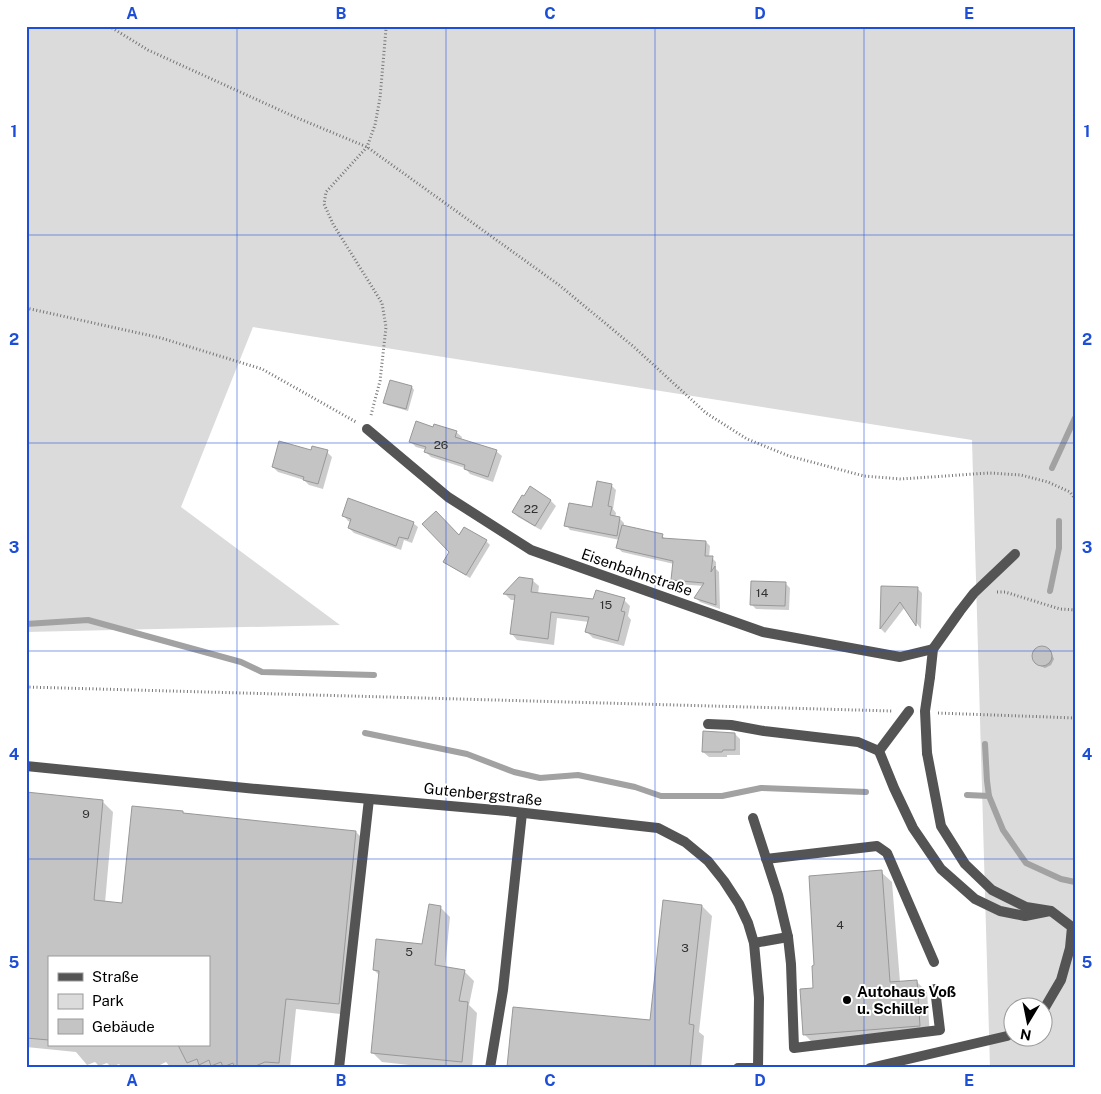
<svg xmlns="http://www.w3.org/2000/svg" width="1101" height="1094" font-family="'Public Sans',sans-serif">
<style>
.green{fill:#dbdbdb;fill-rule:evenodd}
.shadow{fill:#0003;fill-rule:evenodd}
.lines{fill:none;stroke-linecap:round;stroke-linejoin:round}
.stream{stroke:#a2a2a2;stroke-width:6}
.building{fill:#c4c4c4;stroke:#989898}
.path{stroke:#767676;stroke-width:3;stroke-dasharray:1 2.5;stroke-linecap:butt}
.lane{stroke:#545454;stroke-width:10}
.street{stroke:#545454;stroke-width:10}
.street-bridge{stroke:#545454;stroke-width:10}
.grid{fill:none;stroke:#1d4ed8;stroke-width:1;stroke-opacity:0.55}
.poi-dot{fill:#000;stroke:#fff;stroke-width:2}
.labels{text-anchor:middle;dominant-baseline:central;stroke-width:4;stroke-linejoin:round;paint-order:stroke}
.number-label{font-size:12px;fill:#313131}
.street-label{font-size:15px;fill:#000;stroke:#fff}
.poi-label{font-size:15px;font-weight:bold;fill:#000;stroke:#fff;text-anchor:start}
.neatline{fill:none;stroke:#1d4ed8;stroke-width:2}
.grid-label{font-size:16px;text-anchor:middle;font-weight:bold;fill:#1d4ed8}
</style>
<rect width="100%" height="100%" fill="#fff"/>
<path class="green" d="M26,26H1075V1068H990L972,440L253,327L181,507L340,625L26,632ZM1014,1006H1044V1036H1014Z"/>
<g class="shadow">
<path d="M391,381L412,387L414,390L408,411L387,405L385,402Z"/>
<path d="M434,429L456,432L462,437L461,440L496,451L502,456L493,482L470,474L465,468L431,457L426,452L427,450L416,447L410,441Z"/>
<path d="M312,452H327L332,457L323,489L309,485L304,480L278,472L273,467Z"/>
<path d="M611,485L616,490L613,509L616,513L615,518L620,519L624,523V527L662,536L666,539L706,542L710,546L709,558H712L716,562V569L719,572L720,609L700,602L696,598L704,586L677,584L673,579L674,564L622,552L618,548L620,540L570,530L566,525L593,509Z"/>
<path d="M530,488L551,501L556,506L541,530L518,517L513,512Z"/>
<path d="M344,516L413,523L418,527L412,543L404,540L401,550L354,533L349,528L351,522L348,521Z"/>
<path d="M464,529L486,541L490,545L470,578L448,565L445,562Z"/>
<path d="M532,580L539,586L538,594L594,600H624L630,606L628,616L631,620L624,646L593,638L586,631L589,622L557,618L554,645L517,640L511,633L515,600H511L505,594Z"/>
<path d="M785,583L790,588L789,610L756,609L752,605Z"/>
<path d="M883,587L917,588L922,593L921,629L905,607L885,633L881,629Z"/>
<path d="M1042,647L1048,649L1051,652L1054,659L1051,665L1045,668L1038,665L1035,663L1033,656L1035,649Z"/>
<path d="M735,734L740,739V755H727V757H709L703,752Z"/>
<path d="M26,793L102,801L113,812L105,903L123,905L182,812L185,814L356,832L367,843L349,1015L296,1009L290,1068H171L166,1062L154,1068H144L143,1066L140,1068H134L131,1065L123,1068L119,1064L111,1067L107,1063L99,1066L95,1062L87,1065L76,1052L26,1047ZM49,958H209V1045H49Z"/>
<path d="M881,872L892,882L900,982L916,981L927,992L930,1036L815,1045L804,1034L814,989Z"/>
<path d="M702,906L712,916L699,1032L704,1036L701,1068H510L508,1066L651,1022Z"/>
<path d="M440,907L450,917L445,968L464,971L474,981L469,1005L477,1013L472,1068H436L382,1062L372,1052L380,976L374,970L423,945Z"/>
</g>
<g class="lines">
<g class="stream">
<path d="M1052,468L1075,418"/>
<path d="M1050,591L1059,548V521"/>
<path d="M26,624L88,620L241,662L262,672L374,675"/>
<path d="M365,733L467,754L514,772L540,778L578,775L635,787L661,796H722L761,788L866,792"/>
<path d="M985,744L987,781L989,796"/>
<path d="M967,795L989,796L1003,830L1026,863L1061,879L1075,882"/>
</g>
</g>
<g class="building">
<path d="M390,380L412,386L406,409L383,403Z"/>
<path d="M416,421L433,427L434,424L457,431L455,437L497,450L488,477L464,469L465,465L424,452L426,447L409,442Z"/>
<path d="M279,441L311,450L312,446L328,450L318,484L303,480L304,477L272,467Z"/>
<path d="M597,481L612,484L608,506L612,507L610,515L620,517L617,536L564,526L569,503L592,507Z"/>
<path d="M530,486L551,500L535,526L512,512L522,495L524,496Z"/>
<path d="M348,498L414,522L408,539L399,537L396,546L348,528L351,519L342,516Z"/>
<path d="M436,511L459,535L464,527L487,540L466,575L443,562L449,552L422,524Z"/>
<path d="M622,525L663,534L662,538L706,541L705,556H713L711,572L715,566L716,605L694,598L704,583L671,580L673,561L616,548Z"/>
<path d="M519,577L533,579L531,592L593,599L596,590L625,598L621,611L625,612L618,641L585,632L589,617L551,612L548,639L510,634L515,595L503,594Z"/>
<path d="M751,581L786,582L785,606L750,605Z"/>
<path d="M881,586L918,587L916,626L900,602L880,629Z"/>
<circle cx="1042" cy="656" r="10"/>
<path d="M703,731L735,733V750H723L722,752H702Z"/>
<path d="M26,792L103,800L94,900L122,903L132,806L183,811V813L356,831L339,1004L286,999L279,1063L265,1062L251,1068H235L233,1063L223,1067L221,1062L211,1066L209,1060L199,1065L197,1059L187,1063L178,1045H209V958H49V1040L26,1038Z"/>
<path d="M882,870L890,982L917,980L920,1026L803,1035L800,989L813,988L812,966L814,965L809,876Z"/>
<path d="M663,900L702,905L689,1024L694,1025L690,1068H517L507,1067L513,1007L650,1020Z"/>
<path d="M429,904L441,906L435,965L465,970L459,1001L468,1002L462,1062L371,1053L379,971L373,970L376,939L422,944Z"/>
</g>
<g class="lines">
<g class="path">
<path d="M109,26L148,50L295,117L367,147L559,285L634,347L706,413L747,439L789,456L864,476L901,479L989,473L1021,475L1048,482L1070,492L1075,499"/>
<path d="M26,308L161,338L262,369L356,422"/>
<path d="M371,415L380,381L386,327L382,303L333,224L324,204L326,192L367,147L375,125L380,98L386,29L384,26"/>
<path d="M997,592H1005L1060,609L1075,610"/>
<path d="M26,687L892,711"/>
<path d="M938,713L1075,718"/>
</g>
<g class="lane">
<path d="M909,711L879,751L894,788L913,828L941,869L975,899L1000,911L1025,916L1050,911"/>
<path d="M708,724L731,725L764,731L858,742L879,751"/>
<path d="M753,818L778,895L788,937L754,943"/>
<path d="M766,859L877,846L887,853L934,962"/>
<path d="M788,937L791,964L794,1048L940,1030L935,989"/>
<path d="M339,1068L369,799"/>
<path d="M490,1068L503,990L522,813"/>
<path d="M738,1068H754"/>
</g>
<g class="street">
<path d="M367,429L448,497L531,550L763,632L900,657L933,649"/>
<path d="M930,677L933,649L960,611L974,593L1015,554"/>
<path d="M927,753L941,826L965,864L992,890L1026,907L1051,911L1072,927L1070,948L1061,980L1044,1009"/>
<path d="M26,766L257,789L507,811L658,828L685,842L708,861L724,881L739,904L748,923L754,943L759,998L758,1068"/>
<path d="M870,1068L1007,1036L1014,1031"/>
</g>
<path class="street-bridge" d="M927,753L925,711L930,677"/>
</g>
<path class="grid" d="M237,26V1068M446,26V1068M655,26V1068M864,26V1068M26,235H1075M26,443H1075M26,651H1075M26,859H1075"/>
<circle class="poi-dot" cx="847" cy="1000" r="5"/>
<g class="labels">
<g class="number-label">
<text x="441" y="445">26</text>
<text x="531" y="509">22</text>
<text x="762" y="593">14</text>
<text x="606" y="605">15</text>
<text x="86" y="814">9</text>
<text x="840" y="925">4</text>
<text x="685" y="948">3</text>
<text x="409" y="952">5</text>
</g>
<g class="street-label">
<text transform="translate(637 572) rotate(19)">Eisenbahnstraße</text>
<text transform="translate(483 794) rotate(6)">Gutenbergstraße</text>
</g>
<g class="poi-label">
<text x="857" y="991">Autohaus Voß<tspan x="857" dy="17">u. Schiller</tspan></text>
</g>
</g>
<rect width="1101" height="1094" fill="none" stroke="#ffffff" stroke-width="55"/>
<rect x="48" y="956" width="162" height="90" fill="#ffffff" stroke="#999999"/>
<rect x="58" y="973" width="25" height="8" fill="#545454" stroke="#999999"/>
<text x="92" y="982" font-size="15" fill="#000000">Straße</text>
<rect x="58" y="994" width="25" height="15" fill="#dbdbdb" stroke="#999999"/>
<text x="92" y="1006" font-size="15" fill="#000000">Park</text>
<rect x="58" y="1019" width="25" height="15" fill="#c4c4c4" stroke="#999999"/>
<text x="92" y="1032" font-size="15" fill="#000000">Gebäude</text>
<g transform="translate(1028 1022) rotate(190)"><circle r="24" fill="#ffffff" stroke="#999999"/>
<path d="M0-4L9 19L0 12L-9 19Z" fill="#000000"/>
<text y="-8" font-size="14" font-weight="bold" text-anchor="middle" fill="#000000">N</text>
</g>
<rect x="28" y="28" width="1046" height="1038" class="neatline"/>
<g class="grid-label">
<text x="132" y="19">A</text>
<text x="341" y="19">B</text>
<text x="550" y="19">C</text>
<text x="760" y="19">D</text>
<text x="969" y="19">E</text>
<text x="14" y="137">1</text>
<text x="1087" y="137">1</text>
<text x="14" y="345">2</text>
<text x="1087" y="345">2</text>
<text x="14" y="553">3</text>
<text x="1087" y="553">3</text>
<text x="14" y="760">4</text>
<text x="1087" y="760">4</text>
<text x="14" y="968">5</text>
<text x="1087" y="968">5</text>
<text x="132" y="1086">A</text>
<text x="341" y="1086">B</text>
<text x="550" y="1086">C</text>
<text x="760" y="1086">D</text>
<text x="969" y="1086">E</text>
</g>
</svg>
